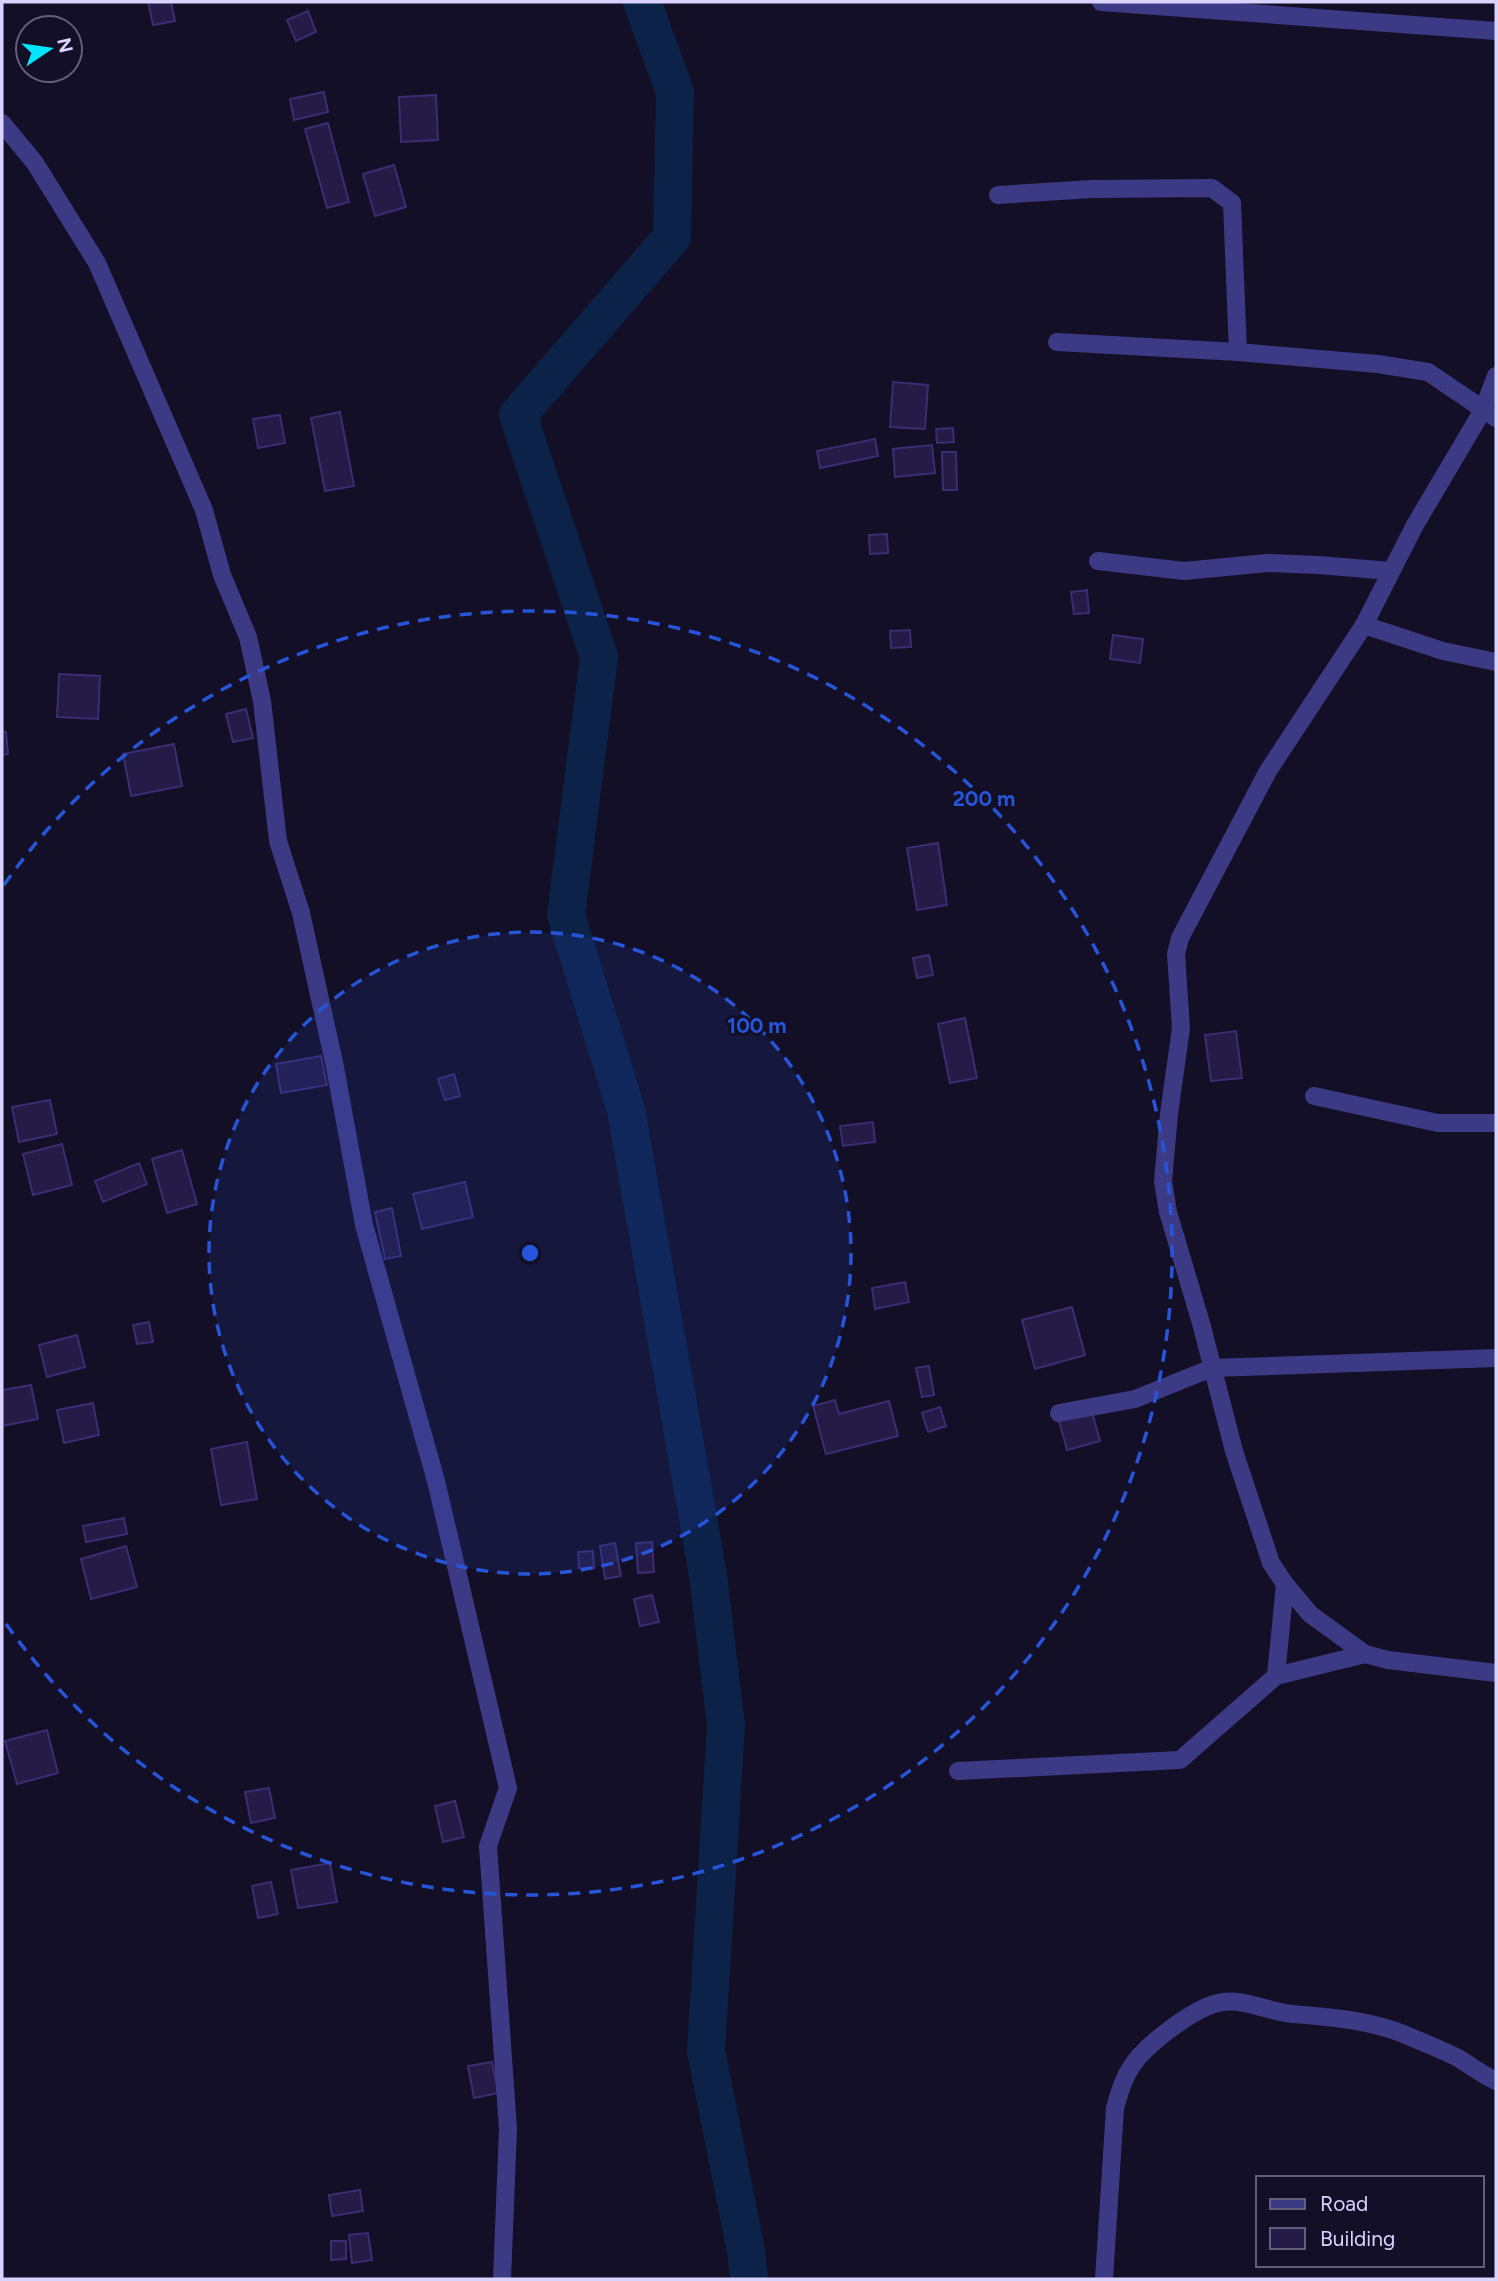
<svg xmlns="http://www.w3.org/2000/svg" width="1498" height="2281" font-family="Figtree,sans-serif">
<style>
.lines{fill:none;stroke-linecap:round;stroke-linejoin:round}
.river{stroke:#0c2248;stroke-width:38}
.building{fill:#241b47;stroke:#3b2d73;stroke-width:2}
.minor{stroke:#3d3a85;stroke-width:18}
.ring{fill:none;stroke:#2655da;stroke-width:3.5;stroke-dasharray:12 9}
.centre{fill:#2655da;stroke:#130f26;stroke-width:3.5}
.ring-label{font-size:21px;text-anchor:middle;font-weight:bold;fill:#2655da;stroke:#130f26;stroke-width:6;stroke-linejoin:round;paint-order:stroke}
</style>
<rect width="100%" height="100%" fill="#130f26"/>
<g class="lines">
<path class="river" d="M642,2L675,92L672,237L518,415L599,657L566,915L626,1110L708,1575L726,1725L706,2051L746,2251L749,2279"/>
</g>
<g class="building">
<path d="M148,2H171L175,21L153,25Z"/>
<path d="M308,11L316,32L296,41L287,20Z"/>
<path d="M324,92L328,112L294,120L290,99Z"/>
<path d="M436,95L438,140L401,142L399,97Z"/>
<path d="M328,123L349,202L327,208L305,129Z"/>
<path d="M394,165L406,207L375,216L363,174Z"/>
<path d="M893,382L928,385L925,429L890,427Z"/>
<path d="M340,412L354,486L325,491L311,418Z"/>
<path d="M280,415L285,443L258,448L253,419Z"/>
<path d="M953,428L954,442L937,443L936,429Z"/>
<path d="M875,439L878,456L820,468L817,451Z"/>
<path d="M932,445L935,473L895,477L893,449Z"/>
<path d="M942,452H956L957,490H943Z"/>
<path d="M887,534L888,553L870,554L869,535Z"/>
<path d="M1087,590L1089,613L1074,614L1071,592Z"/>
<path d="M910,630L911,647L891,648L890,631Z"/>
<path d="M1113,635L1143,639L1140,663L1110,659Z"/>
<path d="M59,674L100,676L98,719L57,717Z"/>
<path d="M246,709L253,738L233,742L226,714Z"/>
<path d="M2,732H6L8,754L2,755Z"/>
<path d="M174,744L182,786L131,796L123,754Z"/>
<path d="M938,843L947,905L917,910L907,848Z"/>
<path d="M929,955L933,975L917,978L913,958Z"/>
<path d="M965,1018L977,1078L950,1083L938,1024Z"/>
<path d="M1236,1031L1242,1078L1211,1081L1205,1035Z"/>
<path d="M321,1056L327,1085L281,1093L276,1064Z"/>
<path d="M454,1074L460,1096L445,1100L438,1079Z"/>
<path d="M50,1100L57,1134L19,1142L12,1107Z"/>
<path d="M873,1122L875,1142L843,1146L840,1126Z"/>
<path d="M62,1144L72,1185L33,1195L23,1154Z"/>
<path d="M182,1150L197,1204L167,1213L152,1159Z"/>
<path d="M139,1163L147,1184L103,1202L95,1181Z"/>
<path d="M465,1182L473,1217L422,1229L413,1194Z"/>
<path d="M392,1208L401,1256L385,1259L375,1212Z"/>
<path d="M905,1282L909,1302L875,1309L872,1288Z"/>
<path d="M1072,1307L1085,1355L1035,1369L1022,1320Z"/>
<path d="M149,1322L153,1342L137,1344L133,1325Z"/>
<path d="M77,1335L85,1367L47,1377L39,1345Z"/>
<path d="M929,1366L934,1395L922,1397L916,1368Z"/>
<path d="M31,1385L38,1419L2,1426V1390Z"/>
<path d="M835,1400L839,1414L889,1401L898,1436L826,1454L813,1406Z"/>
<path d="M93,1403L99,1435L64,1443L57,1410Z"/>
<path d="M940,1407L946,1426L928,1432L922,1413Z"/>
<path d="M1092,1412L1100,1441L1067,1450L1059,1421Z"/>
<path d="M247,1442L257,1499L221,1505L211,1449Z"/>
<path d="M124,1518L127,1534L86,1542L83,1526Z"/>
<path d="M652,1542L654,1572L638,1573L636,1543Z"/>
<path d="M615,1543L621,1576L605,1579L600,1546Z"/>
<path d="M126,1546L137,1587L91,1599L81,1559Z"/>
<path d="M593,1551L594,1568H579L578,1552Z"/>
<path d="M652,1595L659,1622L640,1626L634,1599Z"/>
<path d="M47,1730L58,1773L17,1784L5,1741Z"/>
<path d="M269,1788L275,1818L251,1823L245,1792Z"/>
<path d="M455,1801L464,1837L443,1842L435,1806Z"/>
<path d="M330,1863L337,1902L298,1908L291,1870Z"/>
<path d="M271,1882L278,1914L258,1918L252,1886Z"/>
<path d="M492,2062L498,2093L474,2098L468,2066Z"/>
<path d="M360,2190L363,2211L332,2216L329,2195Z"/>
<path d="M368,2233L372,2260L352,2263L349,2235Z"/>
<path d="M331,2241H346V2259L331,2260Z"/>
</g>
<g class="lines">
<g class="minor">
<path d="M1101,2L1496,31"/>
<path d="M2,123L35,163L97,263L204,510L222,575L248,637L262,701L278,841L301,913L335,1067L364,1225L436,1481L508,1788L488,1846L508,2129L502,2279"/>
<path d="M998,195L1092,189L1212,188L1232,203L1238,352"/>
<path d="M1057,342L1238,352L1378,364L1428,372L1496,418"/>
<path d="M1496,376L1483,410L1415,525L1364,625L1268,771L1180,938L1176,954L1181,1028L1169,1114L1163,1181L1168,1212L1201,1323L1234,1451L1271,1563L1285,1584L1310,1614L1365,1654L1388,1660L1496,1673"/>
<path d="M1098,561L1184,571L1267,563L1318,565L1391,571"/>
<path d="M1364,625L1443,651L1496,662"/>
<path d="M1314,1096L1438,1123H1496"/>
<path d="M1059,1413L1135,1399L1212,1368L1496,1358"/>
<path d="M1276,1676L1285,1584"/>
<path d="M958,1771L1180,1760L1276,1676L1365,1654"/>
<path d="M1104,2279L1115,2108C1119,2095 1122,2081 1130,2069C1143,2046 1197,2005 1223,2002C1246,1999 1269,2012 1292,2014C1330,2017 1370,2020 1406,2035C1424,2043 1443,2050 1460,2059C1472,2067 1483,2075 1496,2081"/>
</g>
</g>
<circle cx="530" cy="1253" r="321" fill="#2655da" fill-opacity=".12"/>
<g class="ring">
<circle cx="530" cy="1253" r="321"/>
<path d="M4 885A642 642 0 1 1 4 1621"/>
</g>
<circle cx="530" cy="1253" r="10" class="centre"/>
<g class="ring-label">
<text x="984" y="806">200 m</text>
<text x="757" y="1033">100 m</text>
</g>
<rect width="1498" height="2281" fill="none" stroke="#d9d4ff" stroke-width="7"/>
<rect x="1256" y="2176" width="228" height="91" fill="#130f26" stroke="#625e7d" stroke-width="2"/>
<rect x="1270" y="2199" width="35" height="10" fill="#3d3a85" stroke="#625e7d" stroke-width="2"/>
<text x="1320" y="2211" font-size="21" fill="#d9d4ff">Road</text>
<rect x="1270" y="2228" width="35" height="21" fill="#241b47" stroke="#625e7d" stroke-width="2"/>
<text x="1320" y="2246" font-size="21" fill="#d9d4ff">Building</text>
<g transform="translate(49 49) rotate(77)"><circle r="33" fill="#130f26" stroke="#625e7d" stroke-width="2"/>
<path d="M0-5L12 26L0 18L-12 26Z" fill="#00e5ff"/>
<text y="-10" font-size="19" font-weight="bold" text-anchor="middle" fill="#d9d4ff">N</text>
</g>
</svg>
